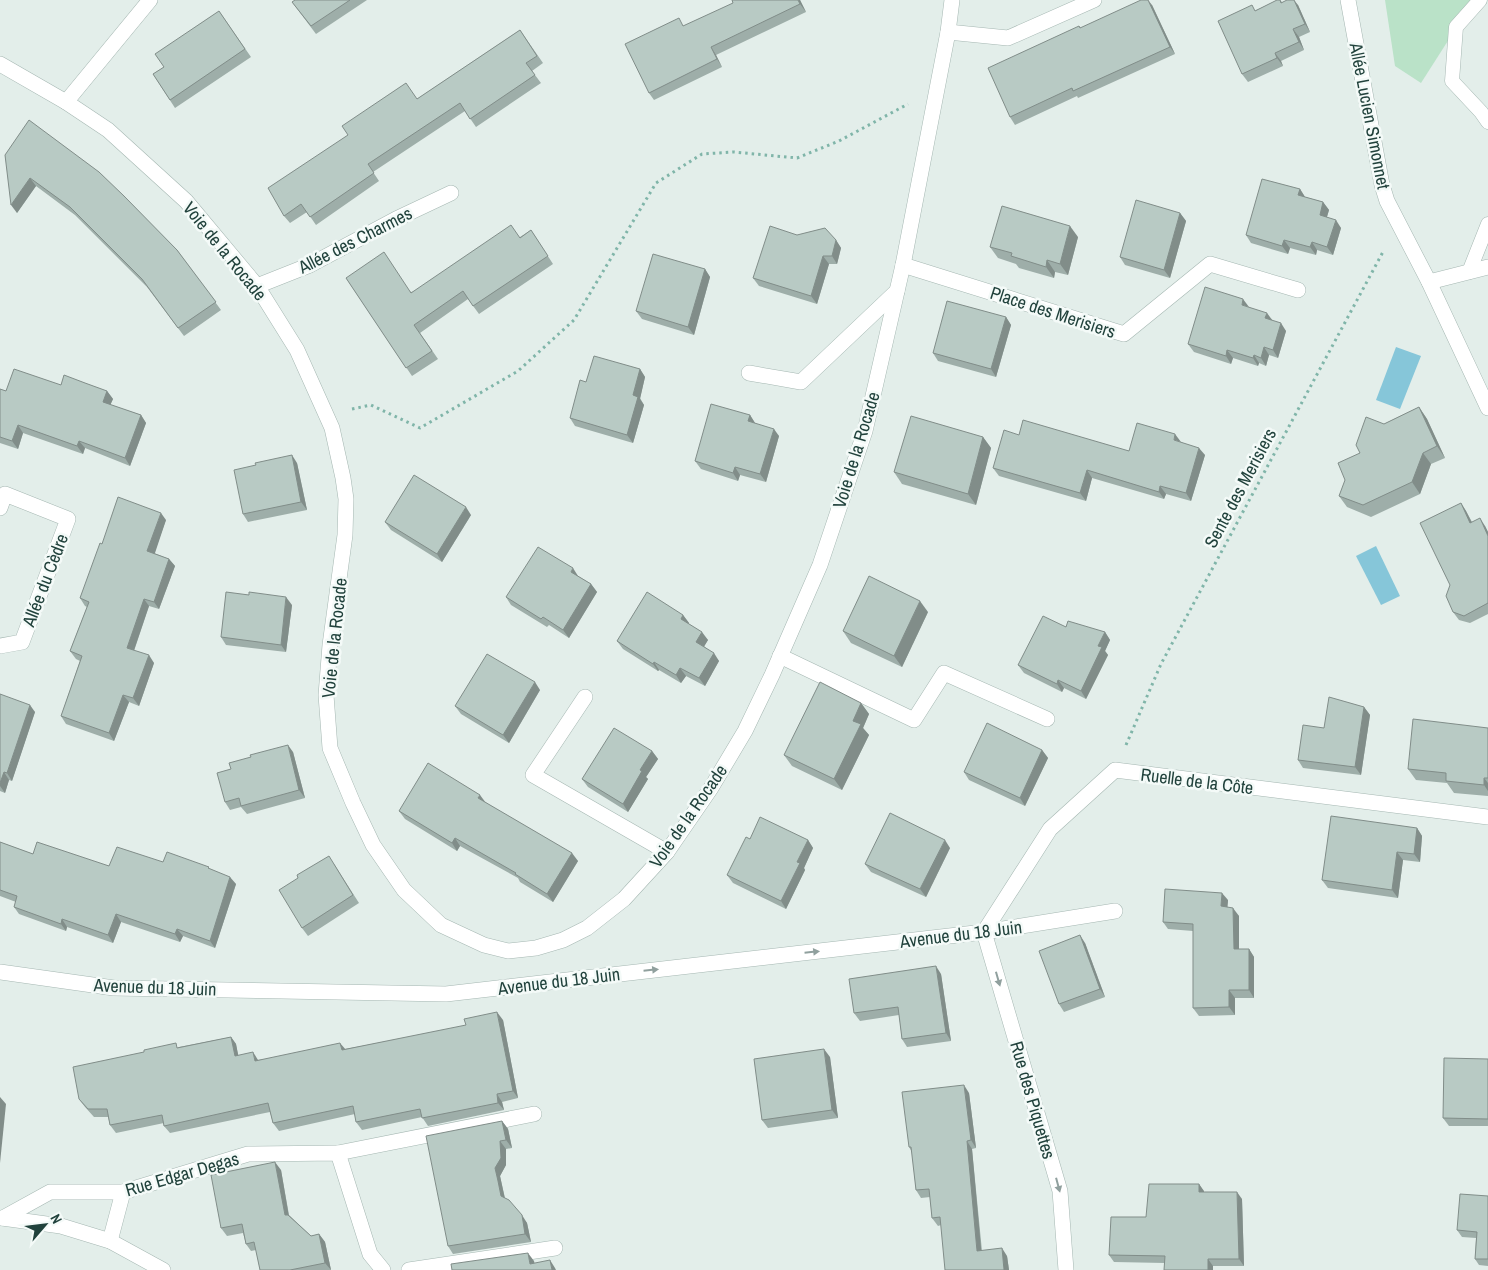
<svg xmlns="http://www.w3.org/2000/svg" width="1488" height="1270" font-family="'Archivo Narrow',sans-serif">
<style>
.green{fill:#bae2c8}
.water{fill:#86c6d9}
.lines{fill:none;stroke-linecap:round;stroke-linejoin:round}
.service-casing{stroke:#a5b7b2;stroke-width:15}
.minor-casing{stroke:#a5b7b2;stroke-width:16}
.path{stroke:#80b5a9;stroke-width:3;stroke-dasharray:2.5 4;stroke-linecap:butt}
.service{stroke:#fff;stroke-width:14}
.minor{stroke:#fff;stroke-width:15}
.wall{fill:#9eaea9}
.shaded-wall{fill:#818d89}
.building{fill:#b8cac4;stroke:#818d89}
.oneway{fill:#90a09e}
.labels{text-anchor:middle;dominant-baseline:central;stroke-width:5;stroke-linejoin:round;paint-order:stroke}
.street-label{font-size:18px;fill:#21423c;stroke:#f4faf8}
</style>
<rect width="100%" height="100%" fill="#e3eeea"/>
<path class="green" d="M1385,0H1474L1421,83L1395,66Z"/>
<g class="water">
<path d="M1396,347L1421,356L1400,409L1376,400Z"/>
<path d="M1376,546L1400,596L1381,605L1356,556Z"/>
</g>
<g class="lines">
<g class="service-casing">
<g id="service">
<path d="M1480,0L1456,27L1452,81L1481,112L1488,122"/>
<path d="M1469,272L1488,224"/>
</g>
</g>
<g class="minor-casing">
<g id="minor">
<path d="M1348,0L1382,185L1387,201L1429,282L1488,408"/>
<path d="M948,32L1008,38L1094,0"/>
<path d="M0,64L66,102L108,130L186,201L257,286L297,350L332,428L343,478L346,499L345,535L330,645L326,695L330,748L353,803L373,845L404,890L441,925L484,945L508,951L536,948L563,940L587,928L624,899L667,852L711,788L745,731L772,675L820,565L865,431L903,265L948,32L952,0"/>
<path d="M66,102L150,0"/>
<path d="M903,265L1124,334L1210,264L1298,290"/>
<path d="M1429,282L1488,267"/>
<path d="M257,286L310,265L396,219L451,193"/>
<path d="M749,373L801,382L897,291"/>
<path d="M0,508L5,494L68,519L22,642L0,646"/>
<path d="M780,656L914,720L944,673L1047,719"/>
<path d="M585,697L533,775L667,852"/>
<path d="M984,932L1050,829L1115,770L1488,817"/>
<path d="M984,932L1060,1191L1066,1270"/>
<path d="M0,972L114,988L446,994L984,932L1115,911"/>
<path d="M338,1153L534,1114"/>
<path d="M2,1218L61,1226L110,1241L163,1270"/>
<path d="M3,1218L50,1192H123L248,1154L338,1153L370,1254L383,1270"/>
<path d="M110,1241L123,1192"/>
<path d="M409,1270L555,1248"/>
</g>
</g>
<g class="path">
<path d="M352,409L371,405L420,428L518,371L574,320L656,183L702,154L734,152L797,158L839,141L908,104"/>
<path d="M1126,745L1161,664L1384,250"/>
</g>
<use href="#service" class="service"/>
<use href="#minor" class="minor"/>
</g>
<g class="wall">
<path d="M295,0H367L316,34L292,2Z"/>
<path d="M800,0L806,12L716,55L722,67L654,100L649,93L684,26Z"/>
<path d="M1280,0L1282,2L1298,5L1310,32L1299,37L1304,50L1281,61L1283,66L1248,82L1242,74L1256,10Z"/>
<path d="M1152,5L1175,54L1078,98L1077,96L1015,125L1010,117L1079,26L1081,28Z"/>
<path d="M219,11L251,57L175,108L153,74L164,67Z"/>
<path d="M520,30L543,63L532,71L541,83L476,127L465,111L373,172L379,181L316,225L307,212L290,223L284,216L417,99Z"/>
<path d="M5,155L177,250L221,310L184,336L147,287L75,215L36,186L17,213Z"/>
<path d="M1300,189L1305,197L1323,202L1329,210L1327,217L1341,228L1333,255L1317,250L1316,255L1290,248L1288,254L1251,243L1246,235Z"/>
<path d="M1180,213L1186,221L1170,278L1125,265L1120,257Z"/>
<path d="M531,230L553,264L479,314L468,299L420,333L438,359L412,376L346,278L412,292L520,237Z"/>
<path d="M797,235L836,240L841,248L837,264H829L817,304L759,286L753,278Z"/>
<path d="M1078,237L1068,275L1055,272L1054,278L1019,268L1016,264L998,258L990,247Z"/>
<path d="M705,269L710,277L694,335L642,319L636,311Z"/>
<path d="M1249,307L1273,321L1286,331L1278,358L1269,355L1266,366L1259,363L1258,366L1233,358L1231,364L1194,352L1188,344Z"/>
<path d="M1006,317L1011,325L996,377L938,361L933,353Z"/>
<path d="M640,369L645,377L640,398L644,405L633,443L575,426L570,418Z"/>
<path d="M61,385L107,391L113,399L110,405L141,415L146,423L130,466L85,448L83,454L23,433L18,449L0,443V389L6,391Z"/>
<path d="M1419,407L1427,419L1445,458L1431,464L1420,494L1371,517L1347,507L1339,496L1360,453L1384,424Z"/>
<path d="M750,415L755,423L779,436L766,482L740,475L738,481L701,469L695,461Z"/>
<path d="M1019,435L1129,451L1181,442L1205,455L1191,501L1166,494L1164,499L1092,478L1086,501L999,476L993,468Z"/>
<path d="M983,437L991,448L976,505L902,484L894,472Z"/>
<path d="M297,463L307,510L248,522L243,514L256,465Z"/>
<path d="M1461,503L1466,511L1472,522L1485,526L1488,532V614L1470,623L1459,620L1453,612L1450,585Z"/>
<path d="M471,515L442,562L391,530L385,522Z"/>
<path d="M166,520L154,553L169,559L175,566L159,609L149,606L134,651L154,663L139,706L129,702L114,741L66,724L61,716L80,661L76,659L70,651L87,607L85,606L80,598L102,544Z"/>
<path d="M578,576L591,584L597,592L569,638L549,625L547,627L511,605L506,597Z"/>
<path d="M292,605L286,652L226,645L221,637Z"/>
<path d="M928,612L902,667L851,643L843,631Z"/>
<path d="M683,615L689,623H688L708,640L704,646L719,661L705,686L686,676L681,683L659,670L658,671L623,649L617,641Z"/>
<path d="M1066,627L1105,632L1110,640L1105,651L1108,655L1086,699L1064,688L1062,692L1024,673L1018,665Z"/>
<path d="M540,690L509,743L461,714L455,706Z"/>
<path d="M0,694L35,712L12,781L9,780L5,793L0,791Z"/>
<path d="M861,703L869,714L863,728L869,735L842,790L792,766L784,755Z"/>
<path d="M1364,707L1370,715L1361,775L1303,768L1298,760L1324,728Z"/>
<path d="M1488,728V796L1454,793L1447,783L1416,780L1408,769Z"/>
<path d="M1042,750L1048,758L1025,806L969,780L964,772Z"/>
<path d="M652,751L658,759L646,777L648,779L628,812L588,787L582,779Z"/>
<path d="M293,752L305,798L247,814L241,807L230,810L225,802Z"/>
<path d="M485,802L578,861L553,902L520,882L518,878L460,846L457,851L405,819L399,811Z"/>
<path d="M1417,828L1422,836L1420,862L1403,860L1398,898L1328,888L1322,880Z"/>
<path d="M750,839L808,840L813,848L804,868L805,870L786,909L733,883L727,875Z"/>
<path d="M0,842L33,854L109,866L163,862L211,869L236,884L215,948L183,936L180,942L121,922L113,943L67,927L66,931L19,914L14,907L16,902L0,896Z"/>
<path d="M950,848L926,897L871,872L865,864Z"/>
<path d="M334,864L359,903L308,936L302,928L298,878Z"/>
<path d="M1228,900L1227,907L1239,916V949H1249L1254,957V998H1235V1015L1199,1016L1193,1008V931L1168,929L1163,922Z"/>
<path d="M1085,943L1105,997L1064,1012L1059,1004Z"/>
<path d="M941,974L951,1041L907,1047L902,1039L899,1015L860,1021L854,1013Z"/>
<path d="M503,1020L518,1098L502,1102L504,1110L428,1126L422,1117L362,1130L356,1122L355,1114L279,1131L273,1123L270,1112L170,1133L164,1126V1123L116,1133L110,1125L108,1117H94L85,1107L79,1099L179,1047L231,1037L236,1044L238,1055L258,1060L345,1049Z"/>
<path d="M830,1057L838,1118L768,1128L762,1120Z"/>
<path d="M1488,1059V1126H1449L1443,1118Z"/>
<path d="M969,1093L976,1148L972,1149L982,1251L1007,1256L1009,1270L941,1225L938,1226L932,1218L930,1197L921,1198L916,1190L912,1152L909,1147Z"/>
<path d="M502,1121L508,1129L512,1148L506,1149V1165L500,1176L505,1198L527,1223L531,1242L453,1254L448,1246Z"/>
<path d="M281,1170L289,1215L311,1236L319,1234L325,1242L331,1270H260L256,1250L251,1251L246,1244L243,1233L227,1236L221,1228Z"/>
<path d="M1199,1184L1204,1192L1242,1199L1244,1266H1213V1270H1164L1165,1263L1114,1262L1109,1255L1146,1217Z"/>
<path d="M1488,1196V1266L1479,1265L1475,1259L1476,1238L1462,1237L1457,1230Z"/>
</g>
<g class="shaded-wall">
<path d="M798,0H800L806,12L800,4Z"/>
<path d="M1148,0L1152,5L1175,54L1170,47Z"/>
<path d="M1294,0L1298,5L1310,32L1305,24Z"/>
<path d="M1293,29L1299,37L1304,50L1299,42Z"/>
<path d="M711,47L716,55L722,67L717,59Z"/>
<path d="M1275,53L1281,61L1283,66L1277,58Z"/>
<path d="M30,178L36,186L17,213L11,205Z"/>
<path d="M1300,189L1305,197L1298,195Z"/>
<path d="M1323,202L1329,210L1325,223L1320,215Z"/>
<path d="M1180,213L1186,221L1170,278L1164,270Z"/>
<path d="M1336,220L1341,228L1333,255L1327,247Z"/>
<path d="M1070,226L1078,237L1068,275L1060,264Z"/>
<path d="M836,240L841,248L837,264L832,256Z"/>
<path d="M1284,240L1290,248L1288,254L1282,246Z"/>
<path d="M1312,242L1317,250L1316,255L1310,247Z"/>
<path d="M823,256L829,264L817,304L811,296Z"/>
<path d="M1047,260L1055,272L1054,278L1046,267Z"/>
<path d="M705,269L710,277L694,335L688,327Z"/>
<path d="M1243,299L1249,307L1242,305Z"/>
<path d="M1267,313L1273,321L1265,318Z"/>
<path d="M1006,317L1011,325L996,377L991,369Z"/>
<path d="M1281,323L1286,331L1278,358L1273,350Z"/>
<path d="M1264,347L1269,355L1266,366L1261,358Z"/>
<path d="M1227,350L1233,358L1231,364L1226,356Z"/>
<path d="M1254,355L1259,363L1258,366L1253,358Z"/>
<path d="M640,369L645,377L640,399L644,405L633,443L627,435L633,395Z"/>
<path d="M107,391L113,399L108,410L103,402Z"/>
<path d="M1419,407L1427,419L1445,458L1437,446Z"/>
<path d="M141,415L146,423L130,466L125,458Z"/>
<path d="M750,415L755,423L748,421Z"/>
<path d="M18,425L23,433L18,449L12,441Z"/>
<path d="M774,429L779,436L766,482L760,474Z"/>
<path d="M1175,434L1181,442L1174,440Z"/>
<path d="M983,437L991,448L976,505L968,494Z"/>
<path d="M79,441L85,448L83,454L77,446Z"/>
<path d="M1199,448L1205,455L1191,501L1186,493Z"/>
<path d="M1423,453L1431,464L1420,494L1412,482Z"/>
<path d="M292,455L297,463L307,510L301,502Z"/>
<path d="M735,467L740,475L738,481L733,473Z"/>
<path d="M1087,470L1092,478L1086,501L1080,493Z"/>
<path d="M1160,486L1166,494L1164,499L1159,492Z"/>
<path d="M1461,503L1466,511L1476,531L1470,523Z"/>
<path d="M466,507L471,515L442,562L437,554Z"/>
<path d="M161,513L166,520L153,559L147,551Z"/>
<path d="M1480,518L1485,526L1488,532V536Z"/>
<path d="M169,559L175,566L159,609L154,602Z"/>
<path d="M573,568L578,576L576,580L571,572Z"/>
<path d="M591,584L597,592L569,638L563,630Z"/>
<path d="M286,597L292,605L286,652L281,645Z"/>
<path d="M144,599L149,606L132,656L127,648Z"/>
<path d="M920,601L928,612L902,667L894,656Z"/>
<path d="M683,615L689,623L687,627L681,619Z"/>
<path d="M702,632L708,640L702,650L696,642Z"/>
<path d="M1105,632L1110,640L1105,651L1108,655L1086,699L1081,691L1098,646Z"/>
<path d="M714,653L719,661L705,686L699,678Z"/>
<path d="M149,655L154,663L139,706L133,698Z"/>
<path d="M654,662L659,670L658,671L653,664Z"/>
<path d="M680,668L686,676L681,683L676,675Z"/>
<path d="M1058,680L1064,688L1062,692L1057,684Z"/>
<path d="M535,682L540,690L509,743L503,735Z"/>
<path d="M123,695L129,702L114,741L109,733Z"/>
<path d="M861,703L869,714L863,728L869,735L842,790L834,779L853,721Z"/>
<path d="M30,705L35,712L12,781L7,773Z"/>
<path d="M1364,707L1370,715L1361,775L1355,767Z"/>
<path d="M288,745L293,752L305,798L299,790Z"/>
<path d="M1042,750L1048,758L1025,806L1020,798Z"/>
<path d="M652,751L658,759L646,777L648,779L628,812L623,804L640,770Z"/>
<path d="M4,772L9,780L5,793L0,786V783Z"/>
<path d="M1484,778L1488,783V791L1484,785Z"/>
<path d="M480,795L486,803L478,798Z"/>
<path d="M1417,828L1422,836L1420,862L1414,854Z"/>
<path d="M455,838L460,846L457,851L452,843Z"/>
<path d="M808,840L813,848L804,868L805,870L786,909L781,901L797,862Z"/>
<path d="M945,840L950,848L926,897L920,889Z"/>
<path d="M1397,852L1403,860L1398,898L1392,890Z"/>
<path d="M572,853L578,861L553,902L547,894Z"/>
<path d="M230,877L236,884L215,948L210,941Z"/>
<path d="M1222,893L1228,900L1227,914L1221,906Z"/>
<path d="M1233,908L1239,916V957L1234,949Z"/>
<path d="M116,914L121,922L113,943L108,935Z"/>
<path d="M62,919L67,927L66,931L61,924Z"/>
<path d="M177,929L183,936L180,942L175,934Z"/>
<path d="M1080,935L1085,943L1105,997L1100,989Z"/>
<path d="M1249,949L1254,957V998L1249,990Z"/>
<path d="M936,966L941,974L951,1041L946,1033Z"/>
<path d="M1229,990L1235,998V1015L1229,1007Z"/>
<path d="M497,1012L503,1020L518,1098L513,1091Z"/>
<path d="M231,1037L236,1044L240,1064L235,1056Z"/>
<path d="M340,1043L346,1050H342Z"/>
<path d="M824,1049L830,1057L838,1118L832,1110Z"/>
<path d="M253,1052L258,1060L255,1061Z"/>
<path d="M964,1085L969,1093L976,1148L971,1140Z"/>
<path d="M497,1094L502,1102L504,1110L498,1103Z"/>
<path d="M0,1097L6,1104L0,1163Z"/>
<path d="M502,1121L508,1129L512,1148L506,1140Z"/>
<path d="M500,1141L506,1149V1165L500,1176L506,1204L501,1196L495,1168Z"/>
<path d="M967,1141L972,1149L982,1259L977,1251Z"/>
<path d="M275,1162L281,1170L290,1223L285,1215Z"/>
<path d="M1199,1184L1204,1191V1199L1199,1192Z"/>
<path d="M1237,1192L1242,1199L1244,1266L1239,1259Z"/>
<path d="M522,1215L527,1223L531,1242L525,1234Z"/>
<path d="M319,1234L325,1242L331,1270L325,1263Z"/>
<path d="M1002,1248L1007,1256L1009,1270H1004Z"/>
<path d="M528,1253L534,1261L536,1270L530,1264Z"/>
<path d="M1208,1259L1213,1266V1270H1208Z"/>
<path d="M550,1260L555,1268L556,1270H552Z"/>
</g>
<g class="building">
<path d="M295,0H350L311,26L292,2Z"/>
<path d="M732,0H798L800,4L711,47L717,59L649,93L625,44L679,18L683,26L733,3Z"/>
<path d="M1141,0H1148L1170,47L1073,91L1072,88L1010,117L988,68L1079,26L1080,28Z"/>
<path d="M1277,0H1280L1281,3L1287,0H1294L1305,24L1293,29L1299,42L1275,53L1277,58L1242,74L1218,21L1252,5L1255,11Z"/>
<path d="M219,11L245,49L170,100L153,74L164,67L155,54Z"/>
<path d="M520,30L537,56L526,63L535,75L470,119L460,103L368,164L374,173L310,217L301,204L284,216L268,188L348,135L342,126L406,83L417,99Z"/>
<path d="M29,120L99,172L124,196L177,250L216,302L178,328L142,279L70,207L30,178L11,205L5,155Z"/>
<path d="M1262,179L1300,189L1298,195L1323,202L1320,215L1336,220L1327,247L1312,242L1310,247L1284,240L1282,246L1246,235Z"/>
<path d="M1136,200L1180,213L1164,270L1120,257Z"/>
<path d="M1002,206L1070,226L1060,264L1047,260L1046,267L1011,256L1012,253L990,247Z"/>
<path d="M511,225L520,238L531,230L548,256L473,306L463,291L414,325L432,351L406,368L346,278L384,252L411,293Z"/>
<path d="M770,226L797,235L825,228L836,240L832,256H823L811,296L753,278Z"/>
<path d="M653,254L705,269L688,327L636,311Z"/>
<path d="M1205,287L1243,299L1242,305L1267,313L1265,318L1281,323L1273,350L1264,347L1261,358L1254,355L1253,358L1227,350L1226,356L1188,344Z"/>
<path d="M947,301L1006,317L991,369L933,353Z"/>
<path d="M594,356L640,369L633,395L638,397L627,435L570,418L580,380L586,382Z"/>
<path d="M14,369L61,385L64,375L85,383L107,391L103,402L141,415L125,458L79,441L77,446L18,425L12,441L0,437V389L6,391Z"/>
<path d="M711,404L750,415L748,421L774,429L760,474L735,467L733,473L695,461Z"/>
<path d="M1419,407L1437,446L1423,453L1412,482L1363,505L1339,496L1345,480L1338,463L1360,453L1356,445L1366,417L1384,424Z"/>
<path d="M911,416L983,437L968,494L894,472Z"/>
<path d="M1023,420L1129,451L1137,423L1175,434L1174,440L1199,448L1186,493L1160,486L1159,492L1087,470L1080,493L993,468L1004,430L1019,435Z"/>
<path d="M292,455L301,502L243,514L234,470L256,465L255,463Z"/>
<path d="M414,475L466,507L437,554L385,522Z"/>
<path d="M118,497L161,513L147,551L169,559L154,602L144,599L127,648L149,655L133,698L123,695L109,733L61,716L82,656L70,651L89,602L80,598L100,543L102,544Z"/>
<path d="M1461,503L1470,523L1480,518L1488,536V603L1464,616L1453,612L1446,596L1450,585L1420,523Z"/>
<path d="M538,547L573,568L571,572L591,584L563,630L543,617L541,619L506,597Z"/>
<path d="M869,576L920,601L894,656L843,631Z"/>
<path d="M226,592L249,595V592L286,597L281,645L221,637Z"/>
<path d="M647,592L683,615L681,619L702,632L696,642L714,653L699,678L680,668L676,675L654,662L653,664L617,641Z"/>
<path d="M1043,616L1066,627L1068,621L1105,632L1098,646L1102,647L1081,691L1058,680L1057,684L1018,665Z"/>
<path d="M487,654L535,682L503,735L455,706Z"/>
<path d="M820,682L861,703L853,721L861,724L834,779L784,755Z"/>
<path d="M0,694L30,705L7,773L4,772L0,783Z"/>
<path d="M1329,697L1364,707L1355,767L1298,760L1303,725L1324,728Z"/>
<path d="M1413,719L1488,728V778H1484V785L1446,781V773L1408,769Z"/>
<path d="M987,723L1042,750L1020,798L964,772Z"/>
<path d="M614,728L652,751L640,770L642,771L623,804L582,779Z"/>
<path d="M288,745L299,790L241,806L239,798L225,802L217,773L231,769L229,763L251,757L250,755Z"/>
<path d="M428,763L480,795L478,798L572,853L547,894L515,874L516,873L455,838L452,843L399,811Z"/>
<path d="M890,813L945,840L920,889L865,864Z"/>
<path d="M1331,816L1417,828L1414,854L1397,852L1392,890L1322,880Z"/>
<path d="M760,817L808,840L797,862L800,863L781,901L727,875L746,837L750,839Z"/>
<path d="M0,842L33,854L37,842L109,866L117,847L163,862L167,852L209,867L208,868L230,877L210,941L177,929L175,934L116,914L108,935L62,919L61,924L14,907L17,896L0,890Z"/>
<path d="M329,856L353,895L302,928L279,890L298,878L297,875Z"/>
<path d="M1165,889L1222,893L1221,906L1233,908L1234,949H1249V990H1229V1007L1193,1008V924L1163,922Z"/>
<path d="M1080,935L1100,989L1059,1004L1039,951Z"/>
<path d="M936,966L946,1033L902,1039L898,1007L854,1013L849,979Z"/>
<path d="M497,1012L513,1091L497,1094L498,1103L422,1118L420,1109L356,1122L353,1106L273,1123L268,1103L164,1126L162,1115L110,1125L107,1109H88L79,1099L73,1067L144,1052V1050L176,1043L177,1048L231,1037L235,1056L253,1052L255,1061L340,1043L342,1050L466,1025L464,1019Z"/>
<path d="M824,1049L832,1110L762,1120L754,1059Z"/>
<path d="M1444,1058L1488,1059V1119L1443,1118Z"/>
<path d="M964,1085L971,1140L967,1141L977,1251L1002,1248L1004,1270H945L940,1217L932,1218L929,1189L916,1190L911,1147H909L902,1092Z"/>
<path d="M502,1121L506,1140L500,1141L501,1158L495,1168L498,1181L501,1196L509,1200L522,1215L525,1234L448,1246L426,1136Z"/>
<path d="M275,1162L285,1215H288L311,1236L319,1234L325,1263L290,1270H260L254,1242L246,1244L242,1224L221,1228L211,1175Z"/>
<path d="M1149,1184H1199V1192H1237L1239,1259H1208V1270H1164L1165,1256L1109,1255L1111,1217H1146Z"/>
<path d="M1460,1194L1488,1196V1259H1475L1477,1232L1457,1230Z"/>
<path d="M528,1253L530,1264L550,1260L552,1270H452L451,1264Z"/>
</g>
<defs><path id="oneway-solid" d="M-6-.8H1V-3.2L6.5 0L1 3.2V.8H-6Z" transform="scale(1.25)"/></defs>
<g class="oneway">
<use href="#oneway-solid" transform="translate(812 952) rotate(-6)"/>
<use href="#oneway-solid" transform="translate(651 970) rotate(-6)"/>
<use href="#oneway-solid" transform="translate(998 979) rotate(74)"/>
<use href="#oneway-solid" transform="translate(1058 1185) rotate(75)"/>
</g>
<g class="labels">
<g class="street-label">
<text transform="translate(1370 116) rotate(79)">Allée Lucien Simonnet</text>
<text transform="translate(355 240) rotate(-27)">Allée des Charmes</text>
<text transform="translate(225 251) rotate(51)">Voie de la Rocade</text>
<text transform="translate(1053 312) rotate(18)">Place des Merisiers</text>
<text transform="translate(856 450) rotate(-73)">Voie de la Rocade</text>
<text transform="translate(1240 488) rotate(-62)">Sente des Merisiers</text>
<text transform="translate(45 580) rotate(-69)">Allée du Cèdre</text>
<text transform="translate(334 638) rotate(-84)">Voie de la Rocade</text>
<text transform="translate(1197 781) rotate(7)">Ruelle de la Côte</text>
<text transform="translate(688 816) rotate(-55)">Voie de la Rocade</text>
<text transform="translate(961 934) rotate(-7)">Avenue du 18 Juin</text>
<text transform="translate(559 981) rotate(-7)">Avenue du 18 Juin</text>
<text transform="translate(155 987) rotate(2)">Avenue du 18 Juin</text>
<text transform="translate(1033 1100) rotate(74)">Rue des Piquettes</text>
<text transform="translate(182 1174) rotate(-16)">Rue Edgar Degas</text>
</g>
</g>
<g transform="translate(45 1225) rotate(62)" stroke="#f4faf8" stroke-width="4" paint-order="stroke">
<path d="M0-4L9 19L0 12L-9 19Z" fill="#21423c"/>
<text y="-8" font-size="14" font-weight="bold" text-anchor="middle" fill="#21423c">N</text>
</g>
</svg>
